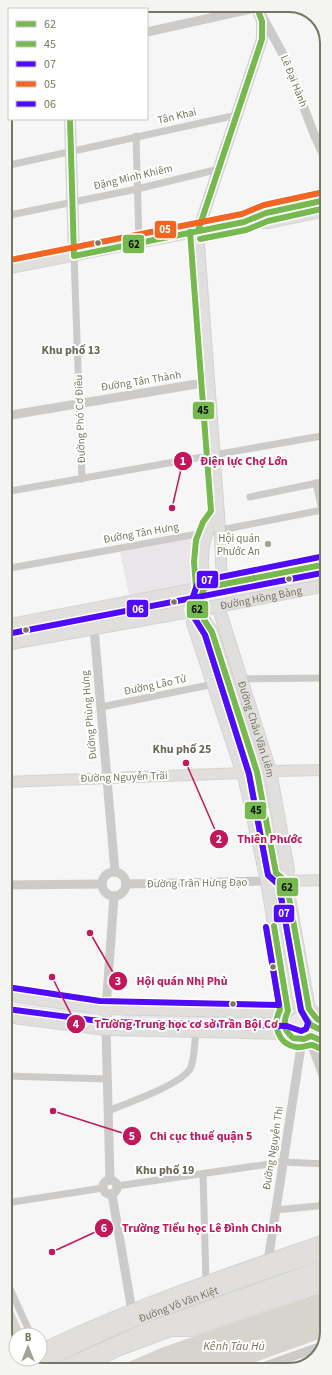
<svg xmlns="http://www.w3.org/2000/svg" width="332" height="1375" font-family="'Source Sans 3',sans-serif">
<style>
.green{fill:#e9e5e9}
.water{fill:#d6d4cd}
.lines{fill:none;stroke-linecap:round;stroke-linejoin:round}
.secondary-casing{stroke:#d3d3d2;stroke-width:12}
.primary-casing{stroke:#d3d3d1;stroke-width:14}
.trunk-casing{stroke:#d2d2d1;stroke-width:14}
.minor{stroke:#cccbc9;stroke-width:7}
.tertiary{stroke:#cccbc9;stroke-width:9}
.secondary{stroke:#e0dfde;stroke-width:10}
.primary{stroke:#e0dfde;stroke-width:12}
.trunk{stroke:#e0dfde;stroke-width:12}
.bus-1-casing{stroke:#fff;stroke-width:9}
.bus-2-casing{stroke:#fff;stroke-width:9}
.bus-3-casing{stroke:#fff;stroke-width:9}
.bus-4-casing{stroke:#fff;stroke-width:9}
.bus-5-casing{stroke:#fff;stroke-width:9}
.bus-1{stroke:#76b94f;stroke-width:6}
.bus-2{stroke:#76b94f;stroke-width:6}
.bus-3{stroke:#4f0aff;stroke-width:6}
.bus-4{stroke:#f26522;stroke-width:6}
.bus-5{stroke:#4f0aff;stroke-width:6}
.bus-dot{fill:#777661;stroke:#fff;stroke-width:1.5}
.poi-dot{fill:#a3a395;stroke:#fff;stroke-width:1.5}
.labels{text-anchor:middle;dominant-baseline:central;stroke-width:4;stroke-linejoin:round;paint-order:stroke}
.street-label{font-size:11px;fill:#777661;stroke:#fff}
.poi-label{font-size:11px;fill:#777661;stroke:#fff;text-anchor:end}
.neighbourhood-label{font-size:12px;font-weight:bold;fill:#696757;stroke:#fff}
.water-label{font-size:12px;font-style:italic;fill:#777260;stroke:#fff}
.rim{fill:none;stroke:#777661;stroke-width:2}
.leader{fill:none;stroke:#c2185b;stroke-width:1.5}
.callout-dot{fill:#c2185b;stroke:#fff;stroke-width:1.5}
.mark-label{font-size:12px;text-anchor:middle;font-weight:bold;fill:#fff}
.callout-label{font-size:12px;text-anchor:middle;font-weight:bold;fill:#c2185b;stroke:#fff;stroke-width:4;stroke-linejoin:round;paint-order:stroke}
.line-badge{stroke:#fff;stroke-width:1.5}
.badge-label{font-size:11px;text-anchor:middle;font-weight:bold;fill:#fff}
.pale-badge-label{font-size:11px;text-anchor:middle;font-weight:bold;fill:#111}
</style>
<rect width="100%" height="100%" fill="#f6f6f6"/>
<g class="green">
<path d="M192,539L195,543L196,571L190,586L129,595L120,552Z"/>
<path d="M327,568V580L231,599L228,587Z"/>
<path d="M15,1003L90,1014L94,1016L95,1021L90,1024L13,1012L8,1008Z"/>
<circle cx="300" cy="1023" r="9"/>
<path d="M124,1015L276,1018L281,1023L279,1027L275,1028L124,1026L120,1024L119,1019Z"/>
</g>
<g class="water">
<path d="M327,1290V1332L325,1337L236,1369L110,1370L161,1348Z"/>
<path d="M6,1295L24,1335H16V1350L6,1330Z"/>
</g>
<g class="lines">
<g class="secondary-casing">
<g id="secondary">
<path d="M68,5V9"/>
<path d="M70,119L74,256"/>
<path d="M244,222L269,223L326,211"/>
<path d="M5,269L244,222L266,213L326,200"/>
<path d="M222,585L219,514L198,231L262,39V21L256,5"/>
<path d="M204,588C202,561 200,536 219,514"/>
<path d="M270,771L327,770"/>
<path d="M5,782L243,773"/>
<path d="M286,881L327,880"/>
<path d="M6,995L99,1009L286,1013"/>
<path d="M6,1017L106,1030L287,1034"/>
<path d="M106,1030V1009"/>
</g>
</g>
<g class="primary-casing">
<g id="primary">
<path d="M204,588L193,623L245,780L267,881L288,1011"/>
<path id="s1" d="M218,606L270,771L288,870L286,881L309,1009"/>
<path d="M197,609L212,632L257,772L276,873L286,881"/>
<path d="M5,626L327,564"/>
<path id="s2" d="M5,644L218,606L327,585"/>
<circle cx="300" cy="1023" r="17"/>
<path d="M311,1036L327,1043"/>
<path d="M184,1325L223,1308L327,1274"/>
<path d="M40,1351C132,1306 230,1274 327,1240"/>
<path d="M21,1361L25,1359"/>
<path d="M74,1370L120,1349L171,1330H191L327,1282"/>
</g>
</g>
<g class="trunk-casing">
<g id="trunk">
<path id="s3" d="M34,1368C127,1317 228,1286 327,1252"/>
<path d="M56,1370L145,1330L327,1265"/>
</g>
</g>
<g class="minor">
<path d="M136,136L139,243"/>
<path d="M5,166L237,115"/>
<path d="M5,216L137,189L219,169"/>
<path d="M74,256L82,479"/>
<path d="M316,483L322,510"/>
<path d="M5,492L327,435"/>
<path d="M250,497L327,481"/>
<path d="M5,569L231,528L327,509"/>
<path d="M240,679L327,678"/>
<path d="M101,707L214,684"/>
<path d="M6,1076L107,1079"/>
<path d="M108,1111C127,1103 180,1085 190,1069C195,1060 194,1044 196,1033"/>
<path d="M203,1174L206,1282"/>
<path d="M117,1186L283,1162L327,1164"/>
<path d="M6,1203L103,1188"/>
<path d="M322,1206L324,1164"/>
<path d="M276,1210L327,1205"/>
<path d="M6,1280L31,1335"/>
</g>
<g class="tertiary">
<path d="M261,14L285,58L314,134L326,160"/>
<path d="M147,32L269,5"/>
<path d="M5,66L9,65"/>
<path d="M5,416L209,382"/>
<path d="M94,628L115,872"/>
<circle cx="114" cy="884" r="12"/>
<path d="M126,884L267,881"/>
<path d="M5,885L102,884"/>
<path d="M106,1009L114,896"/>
<path d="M106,1030L110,1180"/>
<path d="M309,1038L327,1086"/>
<circle cx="110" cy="1187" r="7"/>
<path d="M112,1194L132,1311"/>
<path d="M268,1261L302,1040"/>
<path d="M257,1369L322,1346"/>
</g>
<use href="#secondary" class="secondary"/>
<use href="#primary" class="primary"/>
<use href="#trunk" class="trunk"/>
<g class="bus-1-casing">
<g id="bus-1">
<path d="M70,119L74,256L244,222L266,213L326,200"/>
<path d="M198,231L262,39V21L256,5"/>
<path d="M327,564L204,588L197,609L212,632L257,772L276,873L286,881L309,1009L317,1019L327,1024"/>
<path d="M274,926L288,1011C283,1022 283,1030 293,1038L304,1039L311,1036L327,1043"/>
</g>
</g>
<g class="bus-2-casing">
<g id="bus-2">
<path d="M190,232L211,511L203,522L196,540L194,562L196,587L189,610L205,635L249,774L268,875L279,885L301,1011L311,1025L323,1031"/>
<path d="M200,239L246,230L268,221L326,208"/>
<path d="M266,927L280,1010C272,1025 278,1044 296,1047C302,1048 307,1045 312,1045C316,1046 320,1049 324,1050"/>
</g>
</g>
<g class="bus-3-casing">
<g id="bus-3">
<path d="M7,987L100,1001L279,1005L266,927"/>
<path d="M7,1009L107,1022L287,1026L301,1031L306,1029L308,1023L301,1010L279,885L268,875L249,774L205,635L189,609L197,585L201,581L325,556"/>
</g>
</g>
<g class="bus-4-casing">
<path id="bus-4" d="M5,261L242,214L264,205L324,192"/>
</g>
<g class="bus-5-casing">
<path id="bus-5" d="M7,634L327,572"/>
</g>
<use href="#bus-1" class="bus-1"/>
<use href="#bus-2" class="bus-2"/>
<use href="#bus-3" class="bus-3"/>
<use href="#bus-4" class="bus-4"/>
<use href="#bus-5" class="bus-5"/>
</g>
<g class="bus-dot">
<circle cx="98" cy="243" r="3.5"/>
<circle cx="289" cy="579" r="3.5"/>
<circle cx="174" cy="602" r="3.5"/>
<circle cx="26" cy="630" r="3.5"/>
<circle cx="273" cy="967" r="3.5"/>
<circle cx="233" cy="1004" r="3.5"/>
</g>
<circle class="poi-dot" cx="268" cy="544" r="4"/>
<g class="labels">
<g class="street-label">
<text transform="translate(294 81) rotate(68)">Lê Đại Hành</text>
<text transform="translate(177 116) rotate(-13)">Tân Khai</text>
<text transform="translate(133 177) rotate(-13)">Đặng Minh Khiêm</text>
<text transform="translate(141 381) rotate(-9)">Đường Tân Thành</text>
<text transform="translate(80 419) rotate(-92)">Đường Phó Cơ Điều</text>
<text transform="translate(141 533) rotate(-10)">Đường Tân Hưng</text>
<text stroke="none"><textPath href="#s2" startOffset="260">Đường Hồng Bàng</textPath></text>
<text transform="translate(155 685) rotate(-12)">Đường Lão Tử</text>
<text transform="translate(89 715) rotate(-95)">Đường Phùng Hưng</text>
<text stroke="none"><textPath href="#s1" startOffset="129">Đường Châu Văn Liêm</textPath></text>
<text transform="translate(124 777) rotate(-2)">Đường Nguyễn Trãi</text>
<text transform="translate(197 883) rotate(-1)">Đường Trần Hưng Đạo</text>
<text transform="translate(273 1148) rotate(-81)">Đường Nguyễn Thi</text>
<text stroke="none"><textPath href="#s3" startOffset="158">Đường Võ Văn Kiệt</textPath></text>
</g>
<g class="poi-label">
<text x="260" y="538">Hội quán<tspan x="260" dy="13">Phước An</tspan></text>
</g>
<g class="neighbourhood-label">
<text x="71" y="350">Khu phố 13</text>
<text x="182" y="749">Khu phố 25</text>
<text x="165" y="1170">Khu phố 19</text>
</g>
<g class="water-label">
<text x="234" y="1346">Kênh Tàu Hủ</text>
</g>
</g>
<path d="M0 0H332V1375H0ZM43 12H289A31 31 0 0 1 320 43V1332A31 31 0 0 1 289 1363H43A31 31 0 0 1 12 1332V43A31 31 0 0 1 43 12Z" fill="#f4f4f2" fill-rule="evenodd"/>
<path class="rim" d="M43 12H289A31 31 0 0 1 320 43V1332A31 31 0 0 1 289 1363H43A31 31 0 0 1 12 1332V43A31 31 0 0 1 43 12Z"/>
<path class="leader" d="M172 508L183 461M186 763L219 839M90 933L118 981M52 977L76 1024M53 1111L132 1136M52 1252L104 1228"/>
<g class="callout-dot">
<circle cx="172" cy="508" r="4"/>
<circle cx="186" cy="763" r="4"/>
<circle cx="90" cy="933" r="4"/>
<circle cx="52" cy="977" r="4"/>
<circle cx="53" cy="1111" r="4"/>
<circle cx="52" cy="1252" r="4"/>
<circle cx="183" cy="461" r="10"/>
<circle cx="219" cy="839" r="10"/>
<circle cx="118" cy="981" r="10"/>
<circle cx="76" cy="1024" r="10"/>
<circle cx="132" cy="1136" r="10"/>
<circle cx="104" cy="1228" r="10"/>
</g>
<g class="mark-label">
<text x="183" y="465">1</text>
<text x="219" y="843">2</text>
<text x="118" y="985">3</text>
<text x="76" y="1028">4</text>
<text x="132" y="1140">5</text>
<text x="104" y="1232">6</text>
</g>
<g class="callout-label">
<text x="244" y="465">Điện lực Chợ Lớn</text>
<text x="270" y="843">Thiên Phước</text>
<text x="182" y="985">Hội quán Nhị Phủ</text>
<text x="186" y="1028">Trường Trung học cơ sở Trần Bội Cơ</text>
<text x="201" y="1140">Chi cục thuế quận 5</text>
<text x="202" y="1232">Trường Tiểu học Lê Đình Chinh</text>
</g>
<g class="line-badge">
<rect x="154" y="220" width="23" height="19" rx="4" fill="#f26522"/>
<rect x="122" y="234" width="23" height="20" rx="4" fill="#76b94f"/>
<rect x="192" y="401" width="23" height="19" rx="4" fill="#76b94f"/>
<rect x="196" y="570" width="23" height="19" rx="4" fill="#4f0aff"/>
<rect x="126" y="599" width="23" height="19" rx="4" fill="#4f0aff"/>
<rect x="186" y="600" width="23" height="19" rx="4" fill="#76b94f"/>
<rect x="244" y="801" width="23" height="19" rx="4" fill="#76b94f"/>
<rect x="276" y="877" width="23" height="20" rx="4" fill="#76b94f"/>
<rect x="273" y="904" width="22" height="19" rx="4" fill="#4f0aff"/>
</g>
<g class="badge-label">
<text x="165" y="233">05</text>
<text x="207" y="584">07</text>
<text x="138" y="613">06</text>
<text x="284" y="917">07</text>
</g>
<g class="pale-badge-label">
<text x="134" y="248">62</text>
<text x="203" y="414">45</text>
<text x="197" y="613">62</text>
<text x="256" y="814">45</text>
<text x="287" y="891">62</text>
</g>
<rect x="8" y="8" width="140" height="112" fill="#ffffff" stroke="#c9c8c0"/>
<rect x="16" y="21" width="20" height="6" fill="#76b94f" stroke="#c9c8c0"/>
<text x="44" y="28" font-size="12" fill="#777661">62</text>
<rect x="16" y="41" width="20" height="6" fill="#76b94f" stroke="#c9c8c0"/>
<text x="44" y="48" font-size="12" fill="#777661">45</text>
<rect x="16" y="61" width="20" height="6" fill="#4f0aff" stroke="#c9c8c0"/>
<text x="44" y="68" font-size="12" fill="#777661">07</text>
<rect x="16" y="81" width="20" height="6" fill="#f26522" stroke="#c9c8c0"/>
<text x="44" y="88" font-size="12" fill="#777661">05</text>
<rect x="16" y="101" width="20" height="6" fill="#4f0aff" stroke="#c9c8c0"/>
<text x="44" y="108" font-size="12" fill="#777661">06</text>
<g transform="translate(28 1347)"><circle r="19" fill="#ffffff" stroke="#c9c8c0"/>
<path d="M0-3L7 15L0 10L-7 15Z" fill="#a3a395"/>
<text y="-6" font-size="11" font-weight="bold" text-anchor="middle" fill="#777661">B</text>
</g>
</svg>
